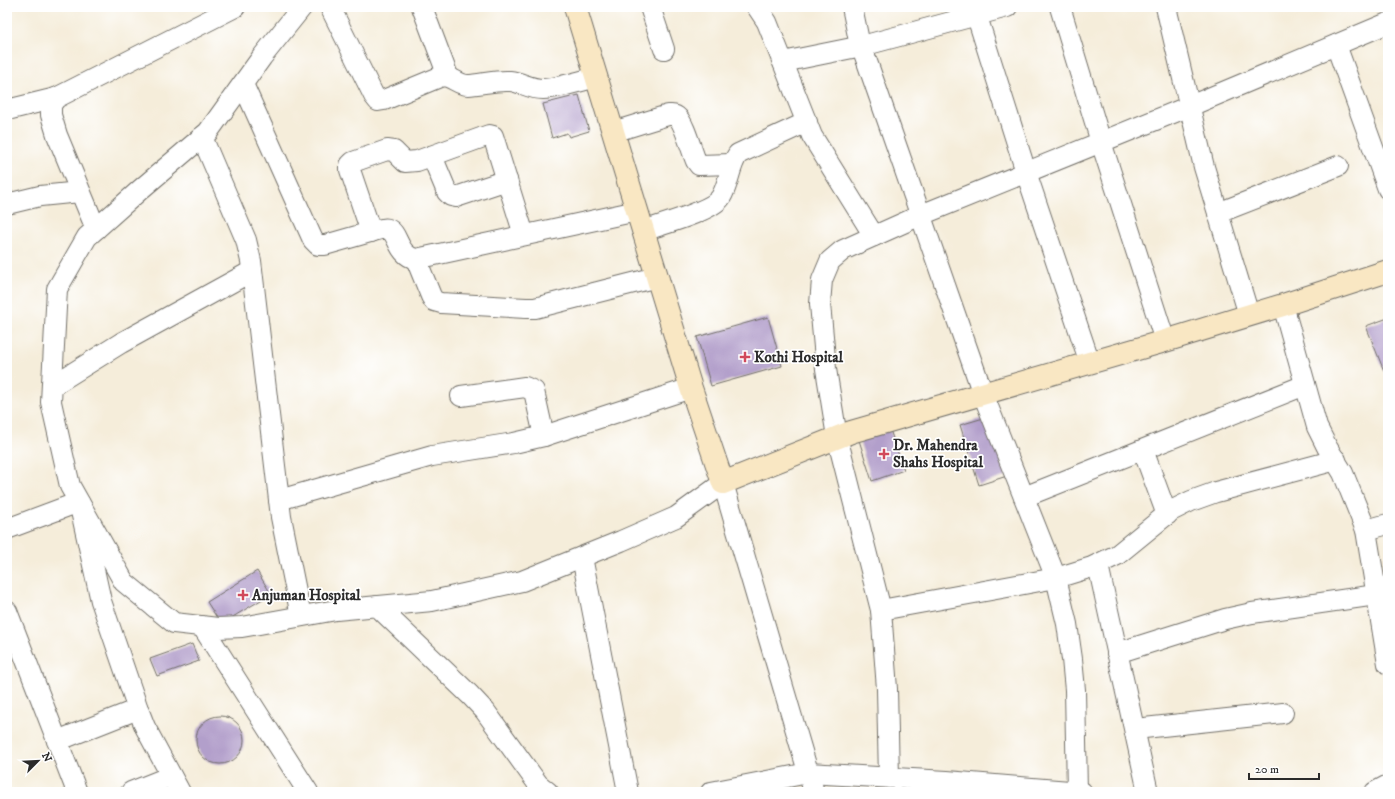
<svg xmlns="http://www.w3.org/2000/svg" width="1395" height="799" font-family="'IM FELL DW Pica',serif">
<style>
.building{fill:#b29fcb}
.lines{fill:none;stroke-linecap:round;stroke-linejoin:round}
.street-casing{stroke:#726f68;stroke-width:22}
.secondary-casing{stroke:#726f68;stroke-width:24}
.street{stroke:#fff;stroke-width:20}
.secondary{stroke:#f9e7c3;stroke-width:22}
.poi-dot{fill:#d1495b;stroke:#fff;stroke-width:1.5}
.labels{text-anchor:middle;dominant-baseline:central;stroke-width:3.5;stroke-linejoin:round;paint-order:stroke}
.poi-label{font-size:15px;font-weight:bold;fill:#2b2b2b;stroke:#fff;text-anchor:start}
</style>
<rect width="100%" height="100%" fill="#fff"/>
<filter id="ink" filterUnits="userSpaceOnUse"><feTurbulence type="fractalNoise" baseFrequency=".025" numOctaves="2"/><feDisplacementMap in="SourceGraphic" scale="8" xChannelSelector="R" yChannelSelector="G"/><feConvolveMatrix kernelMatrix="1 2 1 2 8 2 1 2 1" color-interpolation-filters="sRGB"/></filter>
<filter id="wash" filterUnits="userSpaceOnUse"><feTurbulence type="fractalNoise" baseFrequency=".012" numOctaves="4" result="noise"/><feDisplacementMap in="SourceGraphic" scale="16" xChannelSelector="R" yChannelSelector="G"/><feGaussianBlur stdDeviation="0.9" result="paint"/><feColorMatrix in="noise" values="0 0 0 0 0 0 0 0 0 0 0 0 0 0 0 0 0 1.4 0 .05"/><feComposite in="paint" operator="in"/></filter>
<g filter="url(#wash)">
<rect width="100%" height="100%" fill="#f5edda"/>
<g id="blocks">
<g class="building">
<path d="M579,95L589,131L569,137L567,133L552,138L543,104Z"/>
<path d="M768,317L782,366L711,386L697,337Z"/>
<path d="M1388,318V369L1384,371L1366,326Z"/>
<path d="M987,417L1007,476L979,485L960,425Z"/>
<path d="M889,427L904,470L872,481L858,437Z"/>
<path d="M257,571L271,594L221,624L207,602Z"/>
<path d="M192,644L199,661L157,676L150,659Z"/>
<circle cx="220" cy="740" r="24"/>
</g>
</g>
</g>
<g filter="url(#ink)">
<use href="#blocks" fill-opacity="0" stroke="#726f68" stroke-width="1"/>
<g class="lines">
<g class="street-casing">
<g id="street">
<path d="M302,7L262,57L208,132L141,189L87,237L57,289L51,402L70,486L124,582L174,623L218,628L242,627L336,610L432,601L522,581L621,541L676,517L723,483L814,792"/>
<path d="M330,7L374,96L378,101L384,100L442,76C452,76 458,85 468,85C482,84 496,80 510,81C522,82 529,89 543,89C558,88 581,81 596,77"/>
<path d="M422,7L448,76"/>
<path d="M650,7L664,49"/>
<path d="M757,7L767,22L812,136L874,236"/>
<path d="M852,7L858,36L983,394L1056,578L1067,624L1072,659L1075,690L1077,792"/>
<path d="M974,7L1026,172L1090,363"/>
<path d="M1060,7L1101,142L1165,341"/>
<path d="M1166,7L1204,167L1249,315"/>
<path d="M1336,45L1388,189"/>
<path d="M783,62L862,46L1007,7"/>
<path d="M243,84L313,240L318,245H325L381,229C383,229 386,228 388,229C399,233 397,255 416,259L637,211"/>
<path d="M7,110L56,98"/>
<path d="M613,132L668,115C671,115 675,114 677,117C684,122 692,152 696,161L699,165L732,164"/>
<path d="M202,137L246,240L251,261L281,517L301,616"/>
<path d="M432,156L447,192L451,196L456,197L507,180"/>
<path d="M7,204L40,196L80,192"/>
<path d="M1218,213L1338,166"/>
<path d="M96,229L57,135L51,115V105L56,98L235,7"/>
<path d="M643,231C660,225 713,211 721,197C729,184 729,167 738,154L807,122"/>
<path d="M371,232L350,170V165L353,162L387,150L394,151L405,162L417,161L489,135L493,136L494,139L524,235"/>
<path d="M416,259L431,296L434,301L441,303L526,308H535L657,277"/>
<path d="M1283,305L1317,427L1327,447L1343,473L1366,530L1388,664"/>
<path d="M52,386L121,343L252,271"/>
<path d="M461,396L525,387L534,391L544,436"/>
<path d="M1143,450L1167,515"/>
<path d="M1024,497L1305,385"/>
<path d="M279,500L432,456L514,443L544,436L691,388"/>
<path d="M7,529L79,502L101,601L138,709L145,727L180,792"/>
<path d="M1366,530L1388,524"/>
<path d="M582,557L628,792"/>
<path d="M1098,565L1148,792"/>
<path d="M377,606L470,695L485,711L538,784L548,792"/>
<path d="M881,610L1056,578L1092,567L1117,555L1171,511L1191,501L1216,492L1336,460"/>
<path d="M7,611L77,792"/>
<path d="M202,626L308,792"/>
<path d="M1117,653L1225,619L1252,613L1376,595"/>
<path d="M1135,729L1283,713"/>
<path d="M57,741L138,709"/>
<path d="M889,778L887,689L881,610L837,437L826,369L820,304L822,280L830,261L843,250L921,215L1190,106L1388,23"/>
<path d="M131,792L171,776"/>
<path d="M711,792L808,773L947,781L1082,792"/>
<path d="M1375,792L1388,785"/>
</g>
</g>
<g class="secondary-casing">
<path id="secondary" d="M575,7L691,388L723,483L851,432L1165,341L1283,305L1388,271"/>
</g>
<use href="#street" class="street"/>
<use href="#secondary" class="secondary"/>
</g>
</g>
<g class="poi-dot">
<path d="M743 351h4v4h4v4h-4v4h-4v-4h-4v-4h4z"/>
<path d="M882 448h4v4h4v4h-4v4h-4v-4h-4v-4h4z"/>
<path d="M241 589h4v4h4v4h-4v4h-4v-4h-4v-4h4z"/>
</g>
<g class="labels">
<g class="poi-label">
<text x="754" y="357">Kothi Hospital</text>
<text x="893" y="445">Dr. Mahendra<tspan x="893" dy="17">Shahs Hospital</tspan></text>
<text x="252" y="595">Anjuman Hospital</text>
</g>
</g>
<rect width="1395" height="799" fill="none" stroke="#fff" stroke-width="24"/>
<g transform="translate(38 761) rotate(66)" stroke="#ffffff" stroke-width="3" paint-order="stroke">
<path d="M0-3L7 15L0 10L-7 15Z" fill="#2b2b2b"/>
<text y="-6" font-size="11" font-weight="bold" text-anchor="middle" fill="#2b2b2b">N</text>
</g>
<path d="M1249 773v6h70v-6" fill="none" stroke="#2b2b2b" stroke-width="2"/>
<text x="1255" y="773" font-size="12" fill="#2b2b2b" stroke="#ffffff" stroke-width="3" paint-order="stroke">20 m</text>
</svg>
